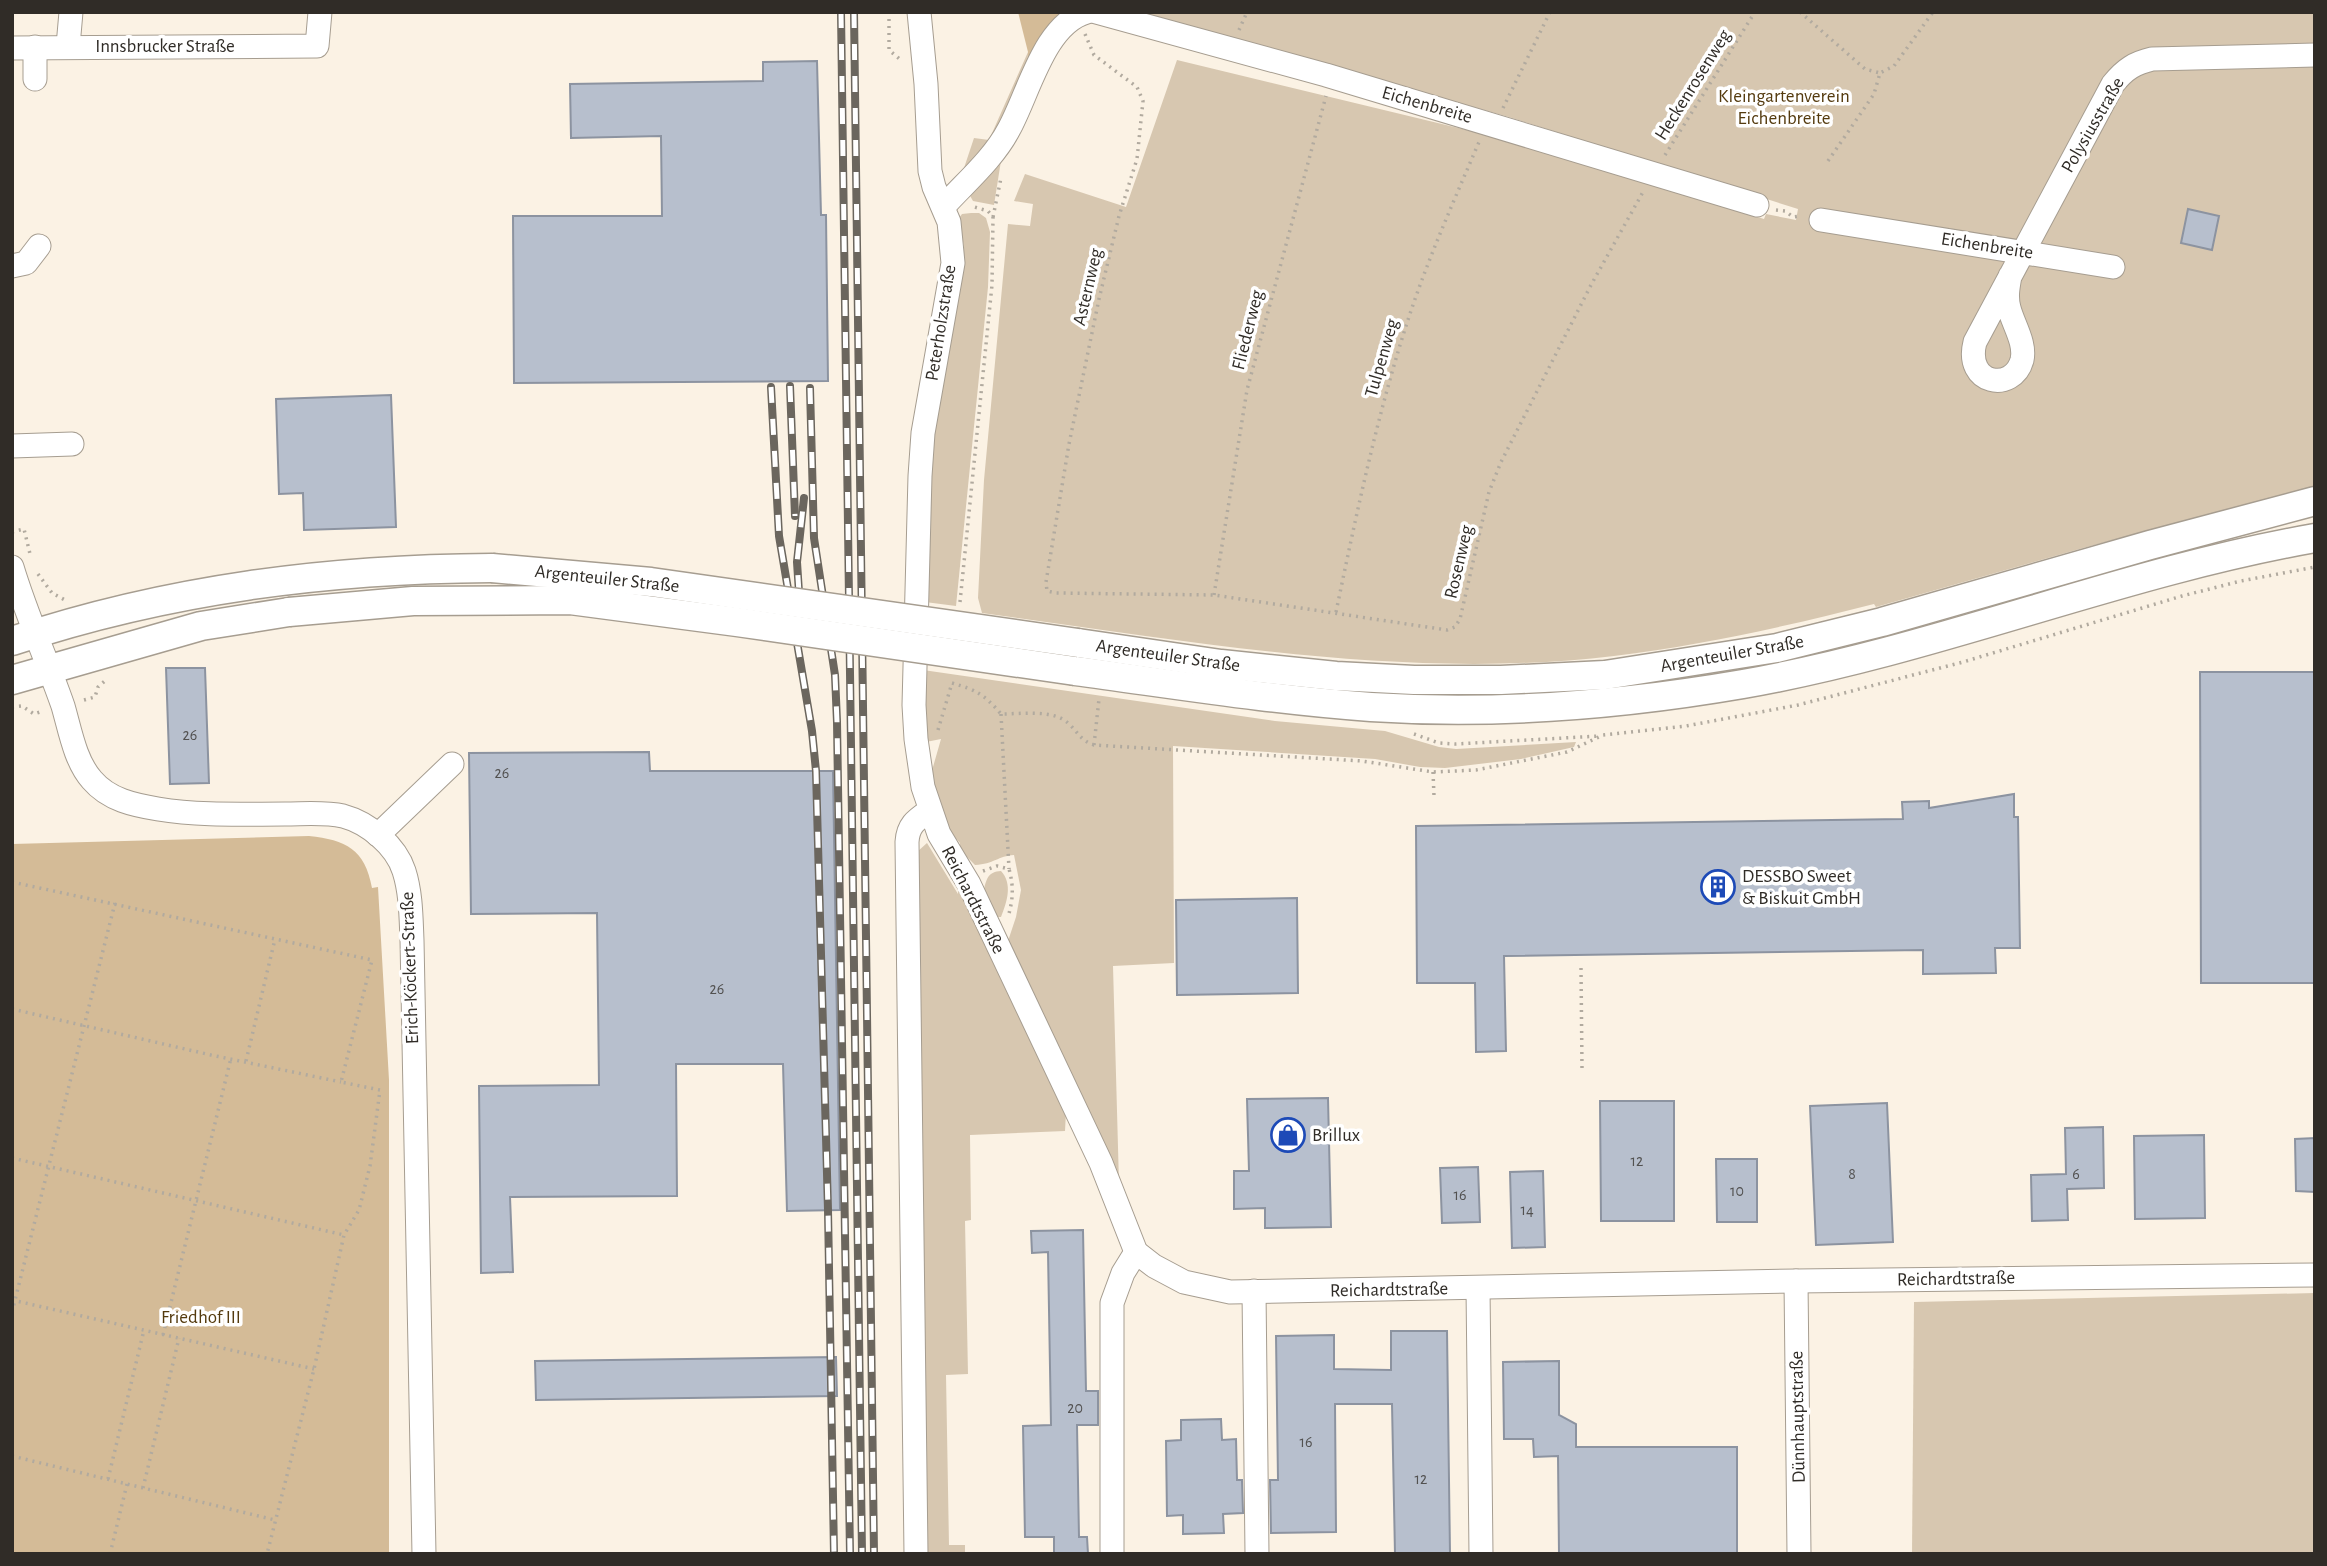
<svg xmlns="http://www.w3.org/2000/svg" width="2327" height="1566" font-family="'Alegreya Sans',sans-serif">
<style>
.green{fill:#d7c7b0}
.forest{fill:#d4bb97}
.building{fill:#b7bfcd;stroke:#8c93a0;stroke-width:2}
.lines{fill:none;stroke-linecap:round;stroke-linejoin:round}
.minor-casing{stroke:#a69d90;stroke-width:25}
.major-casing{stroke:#a69d90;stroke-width:31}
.path{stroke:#b1aa9f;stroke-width:3.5;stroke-dasharray:2 5;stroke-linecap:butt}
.minor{stroke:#fff;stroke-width:23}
.major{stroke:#fff;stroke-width:28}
.rail-casing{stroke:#6b665e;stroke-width:8}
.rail{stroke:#fff;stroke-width:5;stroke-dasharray:16;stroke-linecap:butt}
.major-bridge-casing{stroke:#a69d90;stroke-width:31;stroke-linecap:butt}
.major-bridge{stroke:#fff;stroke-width:28}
.labels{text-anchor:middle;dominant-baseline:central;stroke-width:7;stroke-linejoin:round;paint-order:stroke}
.number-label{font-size:16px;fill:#525150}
.street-label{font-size:19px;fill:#302c27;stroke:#fff}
.park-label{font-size:19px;fill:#543a0e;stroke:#fff}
.poi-label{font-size:19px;fill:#302c27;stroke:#fff;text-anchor:start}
</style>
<rect width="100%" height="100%" fill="#fbf2e4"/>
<g class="green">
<path d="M1134,12H2315V486L2083,548L1876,607L1874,604C1788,626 1703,645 1614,656C1404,681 1190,641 982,613L978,598L984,480L1008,224L1030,226L1033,204L1014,201L1025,174L1126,207L1177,60L1504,139L1764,219L1766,214L1796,220L1798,209L1509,117Z"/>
<path d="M1028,52C1029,103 991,141 961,177L974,138L989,140Z"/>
<path d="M1003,148L994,205L973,201L968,192Z"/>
<path d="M971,213H979L986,218L990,232L988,287L956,606L925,602L929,470L937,404L963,268L964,247L959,218L962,214Z"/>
<path d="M923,670L1275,721L1385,731L1439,747L1456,749L1576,742L1574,747L1521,759L1445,768L1420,767L1375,759L1173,746L1174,963L1113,966L1119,1183L1008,941L1016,917L1021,890L1014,855C998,856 994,864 975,865L967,857V907L985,939L1066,1112L1065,1131L970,1135L971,1220L965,1221L968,1374L946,1375L949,1545H965V1554H922L917,852L927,843L958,894L960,843L951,833L931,774L941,739L926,742Z"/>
<path d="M1001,871C1013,884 1007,902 1001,917H997L984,889C987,878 988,872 1001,871Z"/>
<path d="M2315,1293V1554H1912L1914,1302Z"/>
</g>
<g class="forest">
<path d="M1018,12H1062L1059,20L1028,73V52Z"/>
<path d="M309,836C346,840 365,849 372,888L378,887L389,1080V1554H12V844Z"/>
</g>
<g class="building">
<path d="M817,61L821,215H826L828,381L514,383L513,216H662L661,136L571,138L570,84L763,81V62Z"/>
<path d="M2188,209L2219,216L2212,250L2181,243Z"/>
<path d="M391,395L396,527L304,530L303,493L279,494L276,399Z"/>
<path d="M166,668H205L209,783L170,784Z"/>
<path d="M2200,672H2315V983H2201Z"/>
<path d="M649,752L650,771H833L840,1210L787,1211L783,1064H676L677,1196L510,1197L513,1272L481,1273L479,1086L599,1085L597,913L471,914L469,753Z"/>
<path d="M2014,794V817H2018L2020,948H1995L1996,973L1923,974V950L1504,956L1506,1051L1476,1052L1475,983H1417L1416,826L1903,819L1902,802L1929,801V808Z"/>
<path d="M1297,898L1298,993L1177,995L1176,900Z"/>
<path d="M1328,1098L1331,1227L1265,1228V1208L1234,1209V1171H1249L1247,1099Z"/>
<path d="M1600,1101H1674V1221H1601Z"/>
<path d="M1887,1103L1893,1242L1816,1245L1810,1106Z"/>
<path d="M2103,1127L2104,1188L2067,1189L2068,1220L2032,1221L2031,1175L2066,1174L2065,1128Z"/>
<path d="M2204,1135L2205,1218L2135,1219L2134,1136Z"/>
<path d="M2315,1138V1192L2296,1191L2295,1139Z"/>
<path d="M1716,1159H1757V1222H1717Z"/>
<path d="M1478,1167L1480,1222L1442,1223L1440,1168Z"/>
<path d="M1543,1171L1545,1247L1512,1248L1510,1172Z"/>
<path d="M1083,1230L1086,1391H1098V1425H1077L1079,1537H1087L1088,1554H1054V1537H1025L1023,1426L1051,1425L1048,1252L1032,1253L1031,1231Z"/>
<path d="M1391,1331H1447L1450,1554H1395L1392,1404H1335L1336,1532L1271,1533L1270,1480H1278L1276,1336L1334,1335V1369L1391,1370Z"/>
<path d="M836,1357L837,1396L536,1400L535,1361Z"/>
<path d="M1559,1361V1415L1576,1424V1447H1737V1554H1559L1558,1456L1534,1457L1533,1439H1504L1503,1362Z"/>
<path d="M1221,1419L1222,1440L1236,1439L1237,1480H1242L1243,1513L1223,1514L1224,1533L1183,1534V1515L1167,1516L1166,1441L1181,1440V1420Z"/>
</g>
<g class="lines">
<g class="minor-casing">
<g id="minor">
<path d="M919,12L926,84L930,171L934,187L949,222L953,263L923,433L920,476L914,705L916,739L923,787L939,834L969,884L1101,1163L1136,1252L1154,1266L1184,1282L1230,1292L1796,1281L2315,1275"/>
<path d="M1096,12L1326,75L1757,205"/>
<path d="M68,46L71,12"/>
<path d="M35,47V79"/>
<path d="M12,48L317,46L320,12"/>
<path d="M944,206C966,182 994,158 1009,129C1029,93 1044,24 1087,12"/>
<path d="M1821,220L2113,267"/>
<path d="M12,266L26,263L39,246"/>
<path d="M2010,276C2008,287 2006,297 2009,308C2013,324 2026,343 2022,360C2013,393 1964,385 1975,342L2113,84C2125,69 2135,63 2152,59L2315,55"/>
<path d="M12,446L72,444"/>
<path d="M12,567C26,614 47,660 63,706C70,730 75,761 92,780C109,800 134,805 158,809C200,816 243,814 285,814C304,814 325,812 343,816C369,823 396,846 404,871C411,893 411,917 412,940L424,1554"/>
<path d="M378,835L452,764"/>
<path d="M1796,1281L1799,1554"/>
<path d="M1478,1288L1481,1554"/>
<path d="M1254,1291L1257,1554"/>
<path d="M916,1554L907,842C908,825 916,820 929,811"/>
<path d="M1112,1554V1303L1123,1273L1136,1252"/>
</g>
</g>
<g class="major-casing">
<g id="major">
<path d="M12,641C169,589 328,569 492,568"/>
<path d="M1078,643L1221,664L1336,676L1414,680H1501L1605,675L1777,648L1882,622L2150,545L2315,501"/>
<path d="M1075,671C1173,684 1272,700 1371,707C1495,715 1621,705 1743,684C1937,650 2121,572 2315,538"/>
<path d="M12,680L201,626L289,612"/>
</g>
</g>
<g class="path">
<path d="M889,12V50L902,61"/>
<path d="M1800,12L1865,69L1880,73"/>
<path d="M1239,30L1247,12"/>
<path d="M1085,34L1094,55L1137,87L1143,101L1137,159L1119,216L1099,299L1069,444L1046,582L1047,591L1056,593L1214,595L1447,630L1455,627L1460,619L1489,492L1501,462L1591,285L1643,192"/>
<path d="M1503,108L1550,12"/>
<path d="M1665,155L1755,12"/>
<path d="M1828,161L1874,94L1880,73L1894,66L1933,12"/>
<path d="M1776,210L1785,211L1793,217L1801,216"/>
<path d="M993,217L1001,178"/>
<path d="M12,532L24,529L30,554"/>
<path d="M38,574L52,593L65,600"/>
<path d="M1214,595L1247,390L1326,96"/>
<path d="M960,602L992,285L993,217L988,211L971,206"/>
<path d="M1336,612C1356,516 1376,420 1406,326C1426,263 1453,203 1479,142"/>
<path d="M952,683C976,690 984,694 1001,714C1020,714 1053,709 1068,723C1078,732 1081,741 1094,745L1362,761L1433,772L1476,770L1567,752L1603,735L1686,726L1798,705L1963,662L2182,596L2241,581L2315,567"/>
<path d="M84,700L95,697L98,687L107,679"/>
<path d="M12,707L22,706L34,714L43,711"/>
<path d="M1001,714L1009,869"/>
<path d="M938,730L952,683"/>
<path d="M1414,734L1439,743L1455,744L1600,736"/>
<path d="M1094,745L1099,699"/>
<path d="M1433,772L1434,796"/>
<path d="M983,871L997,866L1009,869C1014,887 1013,900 1008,917"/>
<path d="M12,882L372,960L341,1082L380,1090L370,1166L359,1210L344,1235L314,1369L267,1554"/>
<path d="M1581,968L1582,1068"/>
<path d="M12,1009L211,1055L341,1082"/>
<path d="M246,1061L275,939"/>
<path d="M12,1158L344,1235"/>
<path d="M12,1300L314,1369"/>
<path d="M12,1312L115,903"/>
<path d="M163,1335L231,1058"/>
<path d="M12,1456L275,1520"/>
<path d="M108,1479L144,1330"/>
<path d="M143,1488L179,1338"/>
<path d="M110,1554L127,1484"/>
</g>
<use href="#minor" class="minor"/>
<use href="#major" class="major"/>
<g class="rail-casing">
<g id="rail">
<path d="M841,12L862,1554"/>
<path d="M854,12L874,1554"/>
<path d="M790,386L795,516"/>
<path d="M771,387L779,536L812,731L816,771L828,1210L834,1554"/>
<path d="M810,388L814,538L835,675L837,722L850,1554"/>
<path d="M801,623L797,562L804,498"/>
</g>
</g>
<use href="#rail" class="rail"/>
<g class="major-bridge-casing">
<g id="major-bridge">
<path d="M492,568L651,582L1078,643"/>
<path d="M289,612L413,601L570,600L737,622L1075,671"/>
</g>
</g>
<use href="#major-bridge" class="major-bridge"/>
</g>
<defs>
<g id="building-ring" transform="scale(1.75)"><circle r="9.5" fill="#fff" stroke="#1d4ab7" stroke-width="1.5"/><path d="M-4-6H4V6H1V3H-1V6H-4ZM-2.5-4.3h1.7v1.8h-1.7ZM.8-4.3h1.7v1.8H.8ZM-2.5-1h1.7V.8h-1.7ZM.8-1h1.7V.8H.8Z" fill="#1d4ab7"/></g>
<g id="shop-ring" transform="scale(1.75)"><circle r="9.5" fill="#fff" stroke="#1d4ab7" stroke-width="1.5"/><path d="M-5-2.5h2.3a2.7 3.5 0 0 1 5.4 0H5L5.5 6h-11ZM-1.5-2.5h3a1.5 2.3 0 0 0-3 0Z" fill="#1d4ab7"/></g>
</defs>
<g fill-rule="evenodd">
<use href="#building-ring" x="1718" y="887"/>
<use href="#shop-ring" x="1288" y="1135"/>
</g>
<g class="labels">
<g class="number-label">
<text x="190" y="735">26</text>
<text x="502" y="773">26</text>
<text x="717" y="989">26</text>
<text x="1637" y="1161">12</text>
<text x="1852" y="1174">8</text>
<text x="2076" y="1174">6</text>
<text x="1737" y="1191">10</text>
<text x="1460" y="1195">16</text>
<text x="1527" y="1210">14</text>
<text x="1075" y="1408">20</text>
<text x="1306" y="1442">16</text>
<text x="1421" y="1479">12</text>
</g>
<g class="street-label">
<text x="165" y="46">Innsbrucker Straße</text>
<text transform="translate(1693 85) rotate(-58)">Heckenrosenweg</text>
<text transform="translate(1427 105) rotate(16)">Eichenbreite</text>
<text transform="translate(2093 125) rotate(-60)">Polysiusstraße</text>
<text transform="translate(1987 246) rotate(9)">Eichenbreite</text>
<text transform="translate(1088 287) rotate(-77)">Asternweg</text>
<text transform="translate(941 323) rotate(-81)">Peterholzstraße</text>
<text transform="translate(1248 330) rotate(-76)">Fliederweg</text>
<text transform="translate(1382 358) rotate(-74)">Tulpenweg</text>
<text transform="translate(1459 562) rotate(-77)">Rosenweg</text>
<text transform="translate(607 579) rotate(6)">Argenteuiler Straße</text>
<text transform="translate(1732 654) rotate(-10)">Argenteuiler Straße</text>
<text transform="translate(1168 656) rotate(8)">Argenteuiler Straße</text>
<text transform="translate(973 900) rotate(63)">Reichardtstraße</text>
<text transform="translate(410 968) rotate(-92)">Erich-Köckert-Straße</text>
<text transform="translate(1956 1279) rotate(-1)">Reichardtstraße</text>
<text transform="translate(1389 1290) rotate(-1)">Reichardtstraße</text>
<text transform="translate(1798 1417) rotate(-91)">Dünnhauptstraße</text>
</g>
<g class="park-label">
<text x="1784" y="96">Kleingartenverein<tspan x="1784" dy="22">Eichenbreite</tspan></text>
<text x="201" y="1317">Friedhof III</text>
</g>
<g class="poi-label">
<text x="1742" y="876">DESSBO Sweet<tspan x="1742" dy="22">&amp; Biskuit GmbH</tspan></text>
<text x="1312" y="1135">Brillux</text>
</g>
</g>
<rect width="2327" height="1566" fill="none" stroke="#302c27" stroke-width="28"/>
</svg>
